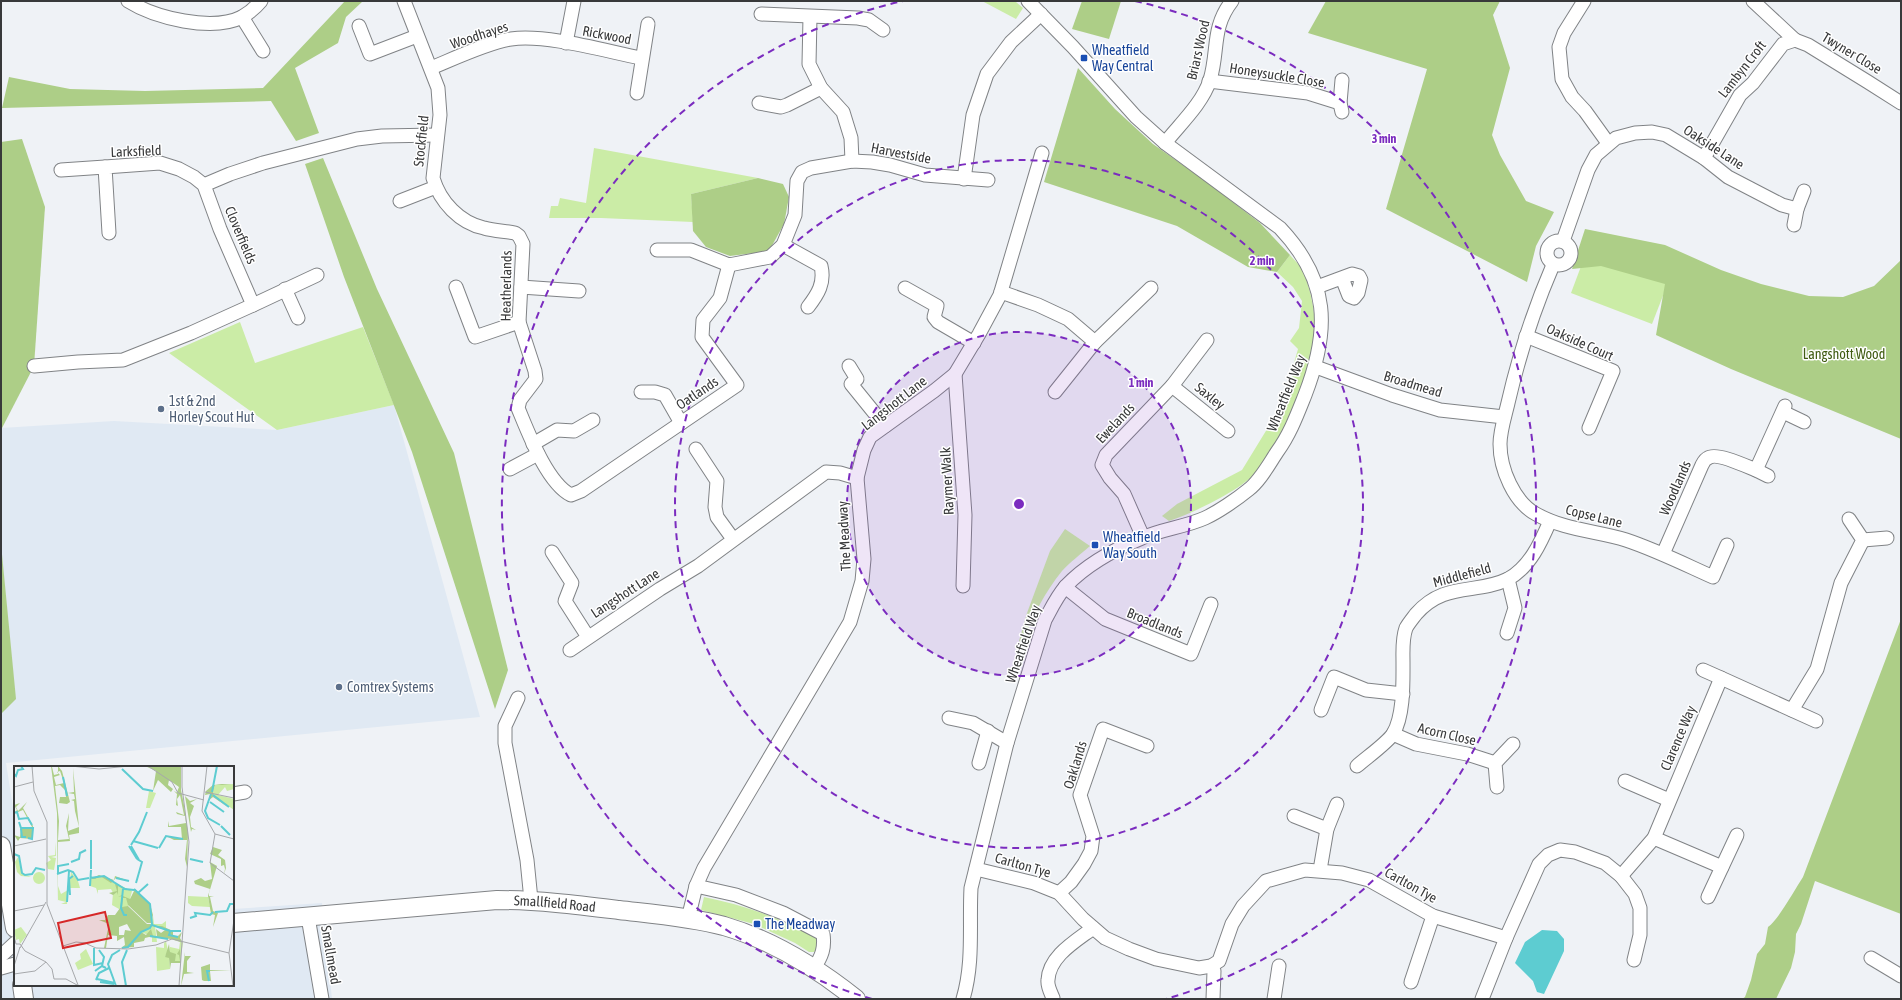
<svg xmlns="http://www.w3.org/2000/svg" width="1902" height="1000" font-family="'Asap Condensed',sans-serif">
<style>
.built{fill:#e0e9f3}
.green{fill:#cbeca6}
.forest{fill:#adce87}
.water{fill:#5dccd1}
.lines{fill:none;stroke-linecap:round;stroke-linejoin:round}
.street-casing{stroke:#808386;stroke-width:15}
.secondary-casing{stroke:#808386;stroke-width:20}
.street{stroke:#fff;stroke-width:13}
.secondary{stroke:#fff;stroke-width:18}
.ring{fill:none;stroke:#7b2cbf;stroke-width:2;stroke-dasharray:7 5}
.transit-dot{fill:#1a4fb4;stroke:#fff;stroke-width:1.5}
.service-dot{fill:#5c6f8a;stroke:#fff;stroke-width:1.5}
.labels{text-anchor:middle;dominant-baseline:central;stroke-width:3;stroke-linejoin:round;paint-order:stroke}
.street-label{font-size:14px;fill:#38393a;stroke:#fff}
.transit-label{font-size:14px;fill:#164399;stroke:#fff;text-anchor:start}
.park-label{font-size:14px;fill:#405c12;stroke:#fff}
.service-label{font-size:14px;fill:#4e5e75;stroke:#fff;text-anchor:start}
.inset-river{fill:none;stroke:#5dccd1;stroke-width:2}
.inset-road{fill:none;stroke:#a6a8ab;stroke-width:1}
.view{fill:#d62828;fill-opacity:0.15;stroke:#d62828;stroke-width:2}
.inset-edge{fill:none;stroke:#38393a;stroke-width:2}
.centre{fill:#7b2cbf;stroke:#fff;stroke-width:2}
.ring-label{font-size:12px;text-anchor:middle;font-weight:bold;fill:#7b2cbf;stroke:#fff;stroke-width:3;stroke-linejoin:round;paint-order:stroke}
</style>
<rect width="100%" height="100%" fill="#eff2f6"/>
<path class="built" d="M394,405L480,717L6,763L15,820V985H233V909L322,903L332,999H1V428L114,421L277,430Z"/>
<g class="green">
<path d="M982,1H1015L1023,8L1016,19Z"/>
<path d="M594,148L758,178L691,194L693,222L601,218H549L551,206H558L560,198L586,203Z"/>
<path d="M1589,245L1671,275L1652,324L1571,293Z"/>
<path d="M1290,255C1293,259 1297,262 1300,266C1312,286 1318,326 1314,349C1313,357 1309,365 1306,372C1296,402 1281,443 1261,468C1243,489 1196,512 1169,521L1162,516L1177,504L1242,470L1291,390L1294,363L1298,349L1290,341L1299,328L1302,301L1293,287L1277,272Z"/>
<path d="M240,322L255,363L363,327L394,405L277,430L169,353Z"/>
<path d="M1065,529L1090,546C1081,554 1070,562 1062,571C1045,592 1032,617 1023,642L1019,641L1027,613L1050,551Z"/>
<path d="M704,897C744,905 780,918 817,937L819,945L814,952H809L795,943L754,924L701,910Z"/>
</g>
<g class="forest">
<path d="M345,1H363L346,17L338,43L295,68L319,133L296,141L271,101L2,108L9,77L70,89L145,91L263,88Z"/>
<path d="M1082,1H1121L1109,39L1072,29Z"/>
<path d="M1326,1H1500L1493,15L1510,68L1492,135L1500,155L1526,201L1554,212L1536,246L1527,282L1386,209L1427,69L1308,33Z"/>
<path d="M1078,68L1115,109L1153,144L1204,180L1260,223L1290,255L1277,272L1248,267L1177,226L1044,182Z"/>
<path d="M22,139L45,207L34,366L1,430V142Z"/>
<path d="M323,158L377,289L454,453L508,670L495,709L412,452L344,277L305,164Z"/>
<path d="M758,178L783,184L789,197L784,224L769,251L730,256L706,247L693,231L691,194Z"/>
<path d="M1585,229L1665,245L1721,270L1761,284L1809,296L1843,297L1874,286L1901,260V439L1731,369L1656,335L1665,284L1601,266L1572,269Z"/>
<path d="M1,544L16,699L1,714Z"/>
<path d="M1901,619V914L1815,881L1801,924L1796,934L1795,952L1791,968L1776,999H1742L1745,997L1751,980L1757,954L1765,944L1768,927C1779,919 1795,889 1803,877Z"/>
</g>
<path class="water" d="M1542,930L1557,931L1564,939V951L1544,994L1537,992L1533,981L1515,963L1525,942Z"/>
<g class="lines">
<g class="street-casing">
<g id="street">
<path d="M128,1C155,18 212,32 242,17C249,13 256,7 261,1"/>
<path d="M404,1L438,88L440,115L433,178C440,202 460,223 484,228C494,231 505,231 515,233L519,236L523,244L519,322L535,371L536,379L520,400L518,408C528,432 547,483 571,495L581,491L737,385L702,337L703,320L720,298L729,265"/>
<path d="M1584,1L1564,33L1559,47L1562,79L1572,97L1585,111L1608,143"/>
<path d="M1753,1L1795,40"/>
<path d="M761,14L858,18L869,20L883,30"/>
<path d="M242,17L263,51"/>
<path d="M810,17L809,64L821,88L843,112L851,138L852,161"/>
<path d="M359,26L370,54L417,36"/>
<path d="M566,43L574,1"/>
<path d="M431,68C453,59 489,42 511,39C547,34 605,51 641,58"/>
<path d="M1342,80L1340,103L1342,112"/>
<path d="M1209,81L1308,93L1340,103"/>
<path d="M637,93L648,24"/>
<path d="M759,103L781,107L787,105L821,88"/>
<path d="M1165,143C1180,124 1202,104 1210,80C1219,50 1211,28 1232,1"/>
<path d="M1704,158L1740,95L1753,83L1783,44L1795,40L1808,45L1868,82L1901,103"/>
<path d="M61,170L105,167"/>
<path d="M964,179L973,115L987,74L1011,42L1041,14"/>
<path d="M204,185L230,174L263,163L357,139L382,136L437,135"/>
<path d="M400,201L436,187"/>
<path d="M1797,209L1804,191"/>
<circle cx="1559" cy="253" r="12"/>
<path d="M1563,241L1588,170L1596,155L1616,138L1635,133L1652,132L1666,135L1704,158L1728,177L1782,205L1797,209L1794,225"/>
<path d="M783,245L821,266C825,283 818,294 808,307"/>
<path d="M657,250H691L729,265L770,257L783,245L795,215L797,181L802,172L811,168L852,161L872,162L890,165L925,175L988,180"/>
<path d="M1553,265C1534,309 1519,355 1508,403C1505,416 1500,431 1500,444C1500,469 1514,502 1536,514C1564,530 1597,531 1626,540C1656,550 1684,564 1713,577L1727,545"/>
<path d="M456,287L475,337L519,322"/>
<path d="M521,287L579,291"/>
<path d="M1317,287L1352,274L1359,276L1361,280L1358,293L1354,298L1349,296L1342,278"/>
<path d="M905,288L937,306L934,317L938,322L974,343"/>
<path d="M285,289L298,318"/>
<path d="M1001,292L1038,305L1068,319L1095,342"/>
<path d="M253,305L317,275"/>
<path d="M1526,336L1613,371L1589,428"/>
<path d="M34,366L78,362L123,360L191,333L253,305L220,229L204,185L194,177L179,169L160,163L105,167L109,233"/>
<path d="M849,366L857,379L851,384L885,426"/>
<path d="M1316,367L1392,395L1440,410L1504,417"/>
<path d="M955,374L965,515L963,586"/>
<path d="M1172,386L1228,431"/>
<path d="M641,392H655L665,395L681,423"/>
<path d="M1055,392L1095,342L1151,288"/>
<path d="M1783,412L1804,422"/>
<path d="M533,444L557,430L574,431L593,420"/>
<path d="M696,449L717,481L715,507L717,517L733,539"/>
<path d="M510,469L538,454"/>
<path d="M1756,470L1768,476"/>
<path d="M1143,537L1124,494L1110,478L1102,465L1106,455L1172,386L1207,340"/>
<path d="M1863,540L1887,538"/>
<path d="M552,552L572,583L565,601L588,637"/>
<path d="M1663,554L1702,465C1703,463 1705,459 1708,458C1716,452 1746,466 1756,470L1785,406"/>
<path d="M1065,587L1105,619L1191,654L1211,604"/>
<path d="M1507,633L1515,608L1508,579"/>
<path d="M570,650L660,589L698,566L826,472L840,473L857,478L864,450L870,437L934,391L955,374L979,334L1000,295L1042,153"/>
<path d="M1703,670L1721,678"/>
<path d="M518,698L505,726V743L527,860L531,900"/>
<path d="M1321,710L1334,677L1366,690L1403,694"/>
<path d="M1792,710L1817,669L1841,583L1863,540L1849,519"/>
<path d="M949,718L973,723L1007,743"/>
<path d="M1393,734L1416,744L1467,754L1495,763"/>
<path d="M979,763L988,731"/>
<path d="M1357,766C1366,758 1387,743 1393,734C1404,716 1403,682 1403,662C1403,651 1402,639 1406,628C1408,624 1413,618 1416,614C1445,581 1476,595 1508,579C1530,567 1541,542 1550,521"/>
<path d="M1625,781L1669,800"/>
<path d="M1497,787L1495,763L1513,744"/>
<path d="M233,794L245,792"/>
<path d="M1294,816L1327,829"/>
<path d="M1654,838L1722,867"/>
<path d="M976,869L1034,883L1059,893L1083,919L1105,938L1129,949L1156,959L1199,968L1211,966L1219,961L1232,924L1243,906L1266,881L1305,870L1342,873L1369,880L1433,916L1506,938"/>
<path d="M1320,870L1327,829L1337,804"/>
<path d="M1621,876L1654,838L1721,678L1816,721"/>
<path d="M696,886L736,895L783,913L823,934C825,948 822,956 814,968"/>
<path d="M1059,893L1071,882L1084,864L1091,851L1093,836L1080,795L1103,729L1147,746"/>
<path d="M1708,897L1737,835"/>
<path d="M308,917L322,999"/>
<path d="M688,919L696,886L704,868L850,622L862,581L864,559L857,478"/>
<path d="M1,956L15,943"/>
<path d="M1871,958L1901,976"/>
<path d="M1211,966L1214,971L1213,999"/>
<path d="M1,968L15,964"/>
<path d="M1411,982L1433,916"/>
<path d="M1053,998C1051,993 1047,986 1048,980C1049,956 1076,941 1093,928"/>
<path d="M963,999C974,962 969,925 971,888L1007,743L1045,620C1051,609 1057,596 1066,586C1086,565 1115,549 1142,538C1162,529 1185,527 1205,518C1218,512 1237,499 1248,490C1260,481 1269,464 1277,452C1290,434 1297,415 1305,395C1330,330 1330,281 1280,228L1165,143L1136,117L1073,47L1028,1"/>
<path d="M1274,999L1279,966"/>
<path d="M1482,999L1506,938L1539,864L1548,855L1560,850L1575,852L1605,863L1621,876L1635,894L1640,908V935L1634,960"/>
</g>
</g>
<g class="secondary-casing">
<g id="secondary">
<path d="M1,846L15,928"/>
<path id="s1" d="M233,923L497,900C538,900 578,905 619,910C653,914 690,917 724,926C772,940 817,968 856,999"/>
<path d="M22,985L24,999"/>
</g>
</g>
<use href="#street" class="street"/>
<use href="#secondary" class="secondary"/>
</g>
<circle cx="1019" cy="504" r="172" fill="#7b2cbf" fill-opacity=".12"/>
<g class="ring">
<circle cx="1019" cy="504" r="172"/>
<circle cx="1019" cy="504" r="344"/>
<path d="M872 999A516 516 0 0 1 903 1M1135 1A516 516 0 0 1 1166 999"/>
</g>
<g class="transit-dot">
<rect x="1080" y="54" width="8" height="8" rx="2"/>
<rect x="1091" y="541" width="8" height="8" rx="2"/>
<rect x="753" y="920" width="8" height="8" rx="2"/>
</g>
<g class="service-dot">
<circle cx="161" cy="409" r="4"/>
<circle cx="339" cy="687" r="4"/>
</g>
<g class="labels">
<g class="street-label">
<text transform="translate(479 35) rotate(-18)">Woodhayes</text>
<text transform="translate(607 35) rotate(11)">Rickwood</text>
<text transform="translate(1198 50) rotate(-77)">Briars Wood</text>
<text transform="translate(1852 53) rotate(31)">Twyner Close</text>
<text transform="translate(1742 69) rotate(-52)">Lambyn Croft</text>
<text transform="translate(1277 75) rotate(9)">Honeysuckle Close</text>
<text transform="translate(421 141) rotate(-84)">Stockfield</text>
<text transform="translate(1714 147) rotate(33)">Oakside Lane</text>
<text transform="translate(136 151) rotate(-2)">Larksfield</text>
<text transform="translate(901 153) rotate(11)">Harvestside</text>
<text transform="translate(241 235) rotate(67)">Cloverfields</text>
<text transform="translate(506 286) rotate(-89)">Heatherlands</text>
<text transform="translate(1580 342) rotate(24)">Oakside Court</text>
<text transform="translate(1413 384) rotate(17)">Broadmead</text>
<text transform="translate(697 393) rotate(-34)">Oatlands</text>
<text transform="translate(1286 393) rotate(-68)">Wheatfield Way</text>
<text transform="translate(1210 396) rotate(39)">Saxley</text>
<text transform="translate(894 403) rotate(-38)">Langshott Lane</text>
<text transform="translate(1115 423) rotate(-47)">Ewelands</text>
<text transform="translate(947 481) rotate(-93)">Raymer Walk</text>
<text transform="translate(1675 488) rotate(-66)">Woodlands</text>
<text transform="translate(1594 516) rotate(14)">Copse Lane</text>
<text transform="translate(844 536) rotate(-93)">The Meadway</text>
<text transform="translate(1462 575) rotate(-15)">Middlefield</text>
<text transform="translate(625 593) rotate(-33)">Langshott Lane</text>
<text transform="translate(1155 623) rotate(22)">Broadlands</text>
<text transform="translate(1023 644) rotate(-71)">Wheatfield Way</text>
<text transform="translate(1447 734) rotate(13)">Acorn Close</text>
<text transform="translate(1678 738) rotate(-67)">Clarence Way</text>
<text transform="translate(1075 765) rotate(-73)">Oaklands</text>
<text transform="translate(1023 865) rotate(16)">Carlton Tye</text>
<text transform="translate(1411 885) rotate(29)">Carlton Tye</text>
<text stroke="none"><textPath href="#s1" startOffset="323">Smallfield Road</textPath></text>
<text transform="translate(331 955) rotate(80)">Smallmead</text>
</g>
<g class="transit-label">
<text x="1092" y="50">Wheatfield<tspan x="1092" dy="16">Way Central</tspan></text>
<text x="1103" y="537">Wheatfield<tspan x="1103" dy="16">Way South</tspan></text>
<text x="765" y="924">The Meadway</text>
</g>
<g class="park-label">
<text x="1844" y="354">Langshott Wood</text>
</g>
<g class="service-label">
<text x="169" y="401">1st &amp; 2nd<tspan x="169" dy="16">Horley Scout Hut</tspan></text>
<text x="347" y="687">Comtrex Systems</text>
</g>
</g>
<g transform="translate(14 766)">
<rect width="220" height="220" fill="#eff2f6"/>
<path d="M220,18V23L213,25L211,21L204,29L220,33V44L200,30L199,26L201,19ZM135,25L142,27L136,42H132ZM42,76V90L37,91L42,92L40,104L34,103L32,97L37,94L34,90L41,89ZM4,91L8,107L17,111L7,110L3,106L1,96ZM19 112a6 6 0 1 1 12 0a6 6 0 1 1-12 0ZM57,106L64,115L66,122H55ZM86,110L118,125L114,141L105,143L98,139L99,127L97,123L84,124V128L82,122L76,120V113ZM44,120L47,128L54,124L53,138H47L52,136L44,134ZM174,130L194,131L196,141L178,140L174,137ZM139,150L140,158H148L152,155V162L141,160L143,176H138V170L126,166L136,160ZM7,161L13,169L6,178L5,173L2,174L0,164ZM152,175L154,185L151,191H155L156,203L143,205L142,181L150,182V177ZM166,176L169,177L166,195H156V181L165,183ZM72,183L79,198L64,204L61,197L67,193L66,188Z" fill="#cbeca6"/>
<path d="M37,0H40L38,1L40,9L44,8V0L48,5L56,36L53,38L55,45L53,38L45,37L46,31H52L51,24L46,19L41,20L45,55L44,74L55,73L52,60L55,47L54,65L65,61L61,45L60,35L57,34L61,33L60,28L54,27L60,26L59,2L65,61V67L55,69L56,75L44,76V137L43,47ZM46,5L50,17L42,19L40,11L46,9L43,6ZM131,0H167V24L170,39L174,67L173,101L171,93L173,74H160L152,70L168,73L167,61H154V55L155,60L172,57L171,50L163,48L162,46L170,49L166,29L163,33L164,40L162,39L163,28L160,25L166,28L163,26L165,21L155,14L154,19L159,23L157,26L144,14L139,25L142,5ZM199,15L200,19L208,18L218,19H201L199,26L200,30L215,42L199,31L195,34L196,28L191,29L192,25L199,19ZM171,30L176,35L183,33L176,37L180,40L176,51L177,61L182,64L178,63L177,66ZM13,36L9,42L19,60L18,73L6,72L4,75L0,69L6,71L7,62L18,61L9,44L4,46L5,55L3,47H0L3,44L0,39L6,37L2,41L4,45ZM199,81L208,84L204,89L211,94L212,102L210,108L211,103L210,99L207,100V93L196,88ZM196,96L203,100L195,127V130L200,131H196L199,145L204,147L199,161L201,149L197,148L194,130L196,123L181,118L180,115L187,112L191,115L198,113ZM85,109L100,114L101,110L115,115L102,112L97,117L86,110L81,113H76ZM101,118L118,125L109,123V130L116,133L121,123L136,138L139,149L137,157H133L114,139L112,132H109L108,141L114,140L133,158H137L136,162L127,166L132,169L137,163L139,170H143L142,163L147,167L151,164L140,160H148L159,165V170H164L168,166L166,172L169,177L157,173L135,171L131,172L130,175L120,177V181L107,182L111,179L110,171L103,175V170L94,169L92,182H90L95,158L85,154H91L94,149H101L106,142L108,130L104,131L108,129L109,122L104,120V129L103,126L99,129L95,127L103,125ZM113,158L117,165L111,164L110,169H105V161ZM155,178L156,186L162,188L161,195H166L165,189L163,188L166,183L167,197H157L156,203L155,192L151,191ZM171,186V190H177L173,195V206L180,207L170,208L167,220ZM196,198V204L217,205H196L197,215H190L188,214L187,201Z" fill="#adce87" fill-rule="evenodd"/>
<path class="inset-river" d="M108,3L129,23L139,25M0,8L2,10L4,4L9,3L7,0M49,11L53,30M198,26L203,0M197,28L191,45L194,52L206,59M199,29L215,41M196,36L210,46M0,47L3,46L5,53L14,52L18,59M5,56L7,62H19L18,73L14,72M207,60L216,69M7,63L8,71H12M119,75L144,82M117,79L125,66L133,46M115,80L123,93M117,80L125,94M145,82L152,70L169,73M0,88L5,90L8,107L11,109L18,108L22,102L31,104M176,93L189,96M57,96L65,93L66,87L72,84M77,103V74M43,108L54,104L59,106L64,114L75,112M44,108V100L55,98M76,112L90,110L111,123L120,124M102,112L115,115M122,117L128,96L123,93M76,120L77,104M109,123L107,142L110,149H113M124,127L134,118M56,129L55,113L59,110M53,136L55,105M201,146L213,145L216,138H220M176,152L182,150L181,147L196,149L199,146M138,159L156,165H167M156,166L155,169L164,171M136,170L154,173M80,182V199L89,197M108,182L114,181L127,166L136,162L138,158L136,138L120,123M85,184L90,191L88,200M81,205L88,200L92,202M83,213L101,217M82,214L85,207L95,202M195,215L193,205H196M86,216L100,218M102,220L94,198L98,189L106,184M112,220L108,196L113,184"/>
<path class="inset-road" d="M18,0L20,25L33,56V138M57,0L85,3L115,0M134,0L158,16L164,27L190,34M193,0L188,45L201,68M0,21L19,16M191,26L220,32M201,68L196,97L220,115M201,68L220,73M0,80L32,73M33,138L64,219M0,145L30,139M0,170L2,178H6M6,178L11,185L32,196L38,203L40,213H52L63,219M73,178L82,182L114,183L142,179L158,173L215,187M49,180L62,176L72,177M6,182L32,136M0,200L6,181M0,208L21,205L32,196M165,220L175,76L168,21V0M219,220L215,187L220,154"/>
<path class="view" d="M91,146L97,172L49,182L44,157Z"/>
<rect width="220" height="220" class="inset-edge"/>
</g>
<circle cx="1019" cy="504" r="6" class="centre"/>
<g class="ring-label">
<text x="1384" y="143">3 min</text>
<text x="1262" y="265">2 min</text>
<text x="1141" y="387">1 min</text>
</g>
<rect width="1902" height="1000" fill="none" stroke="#38393a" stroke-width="4"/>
</svg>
